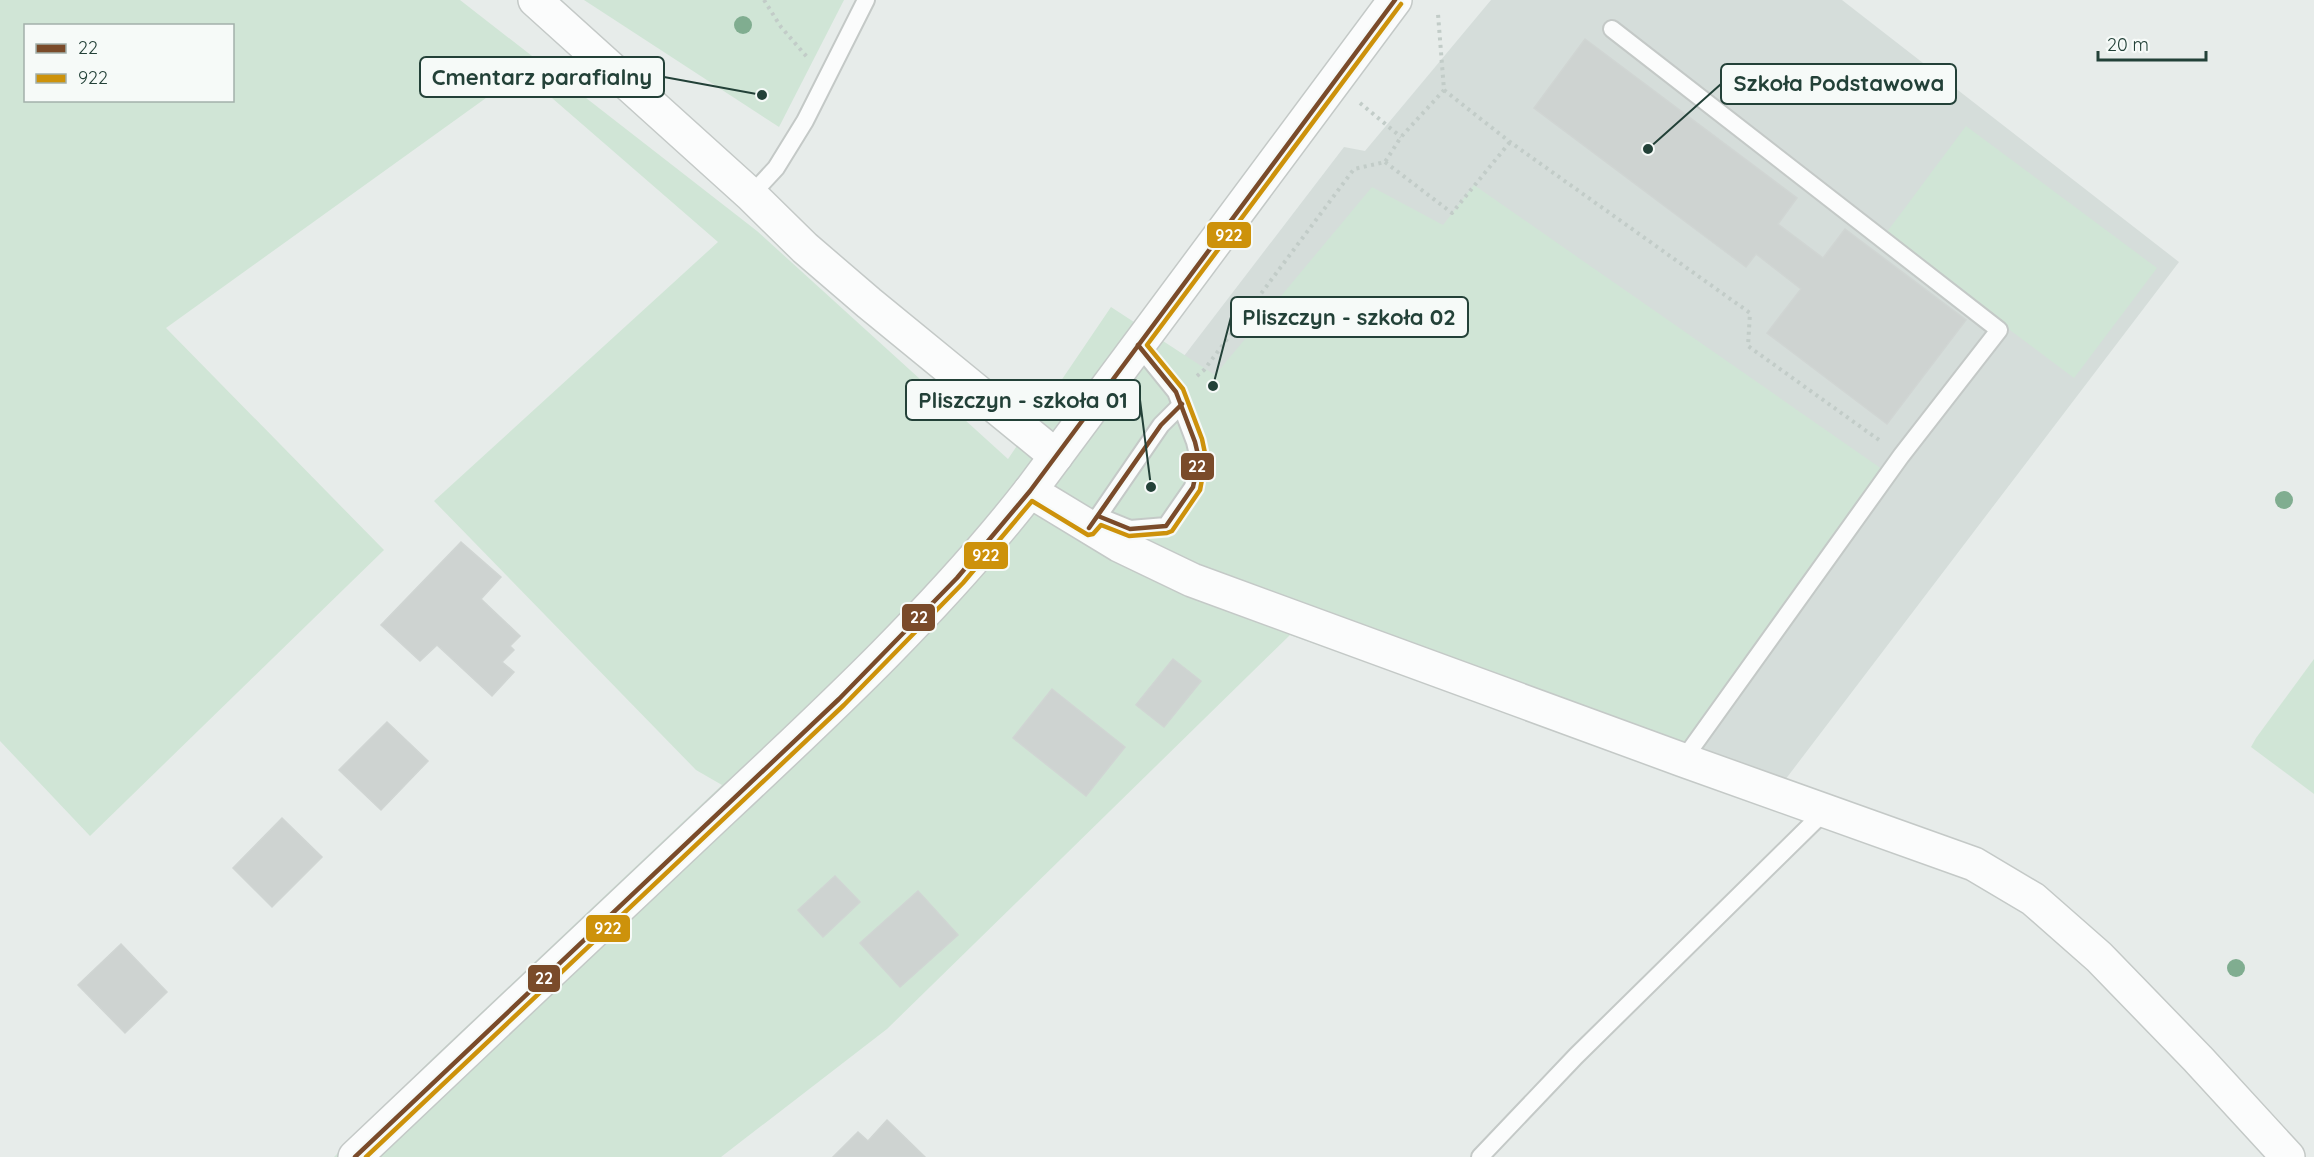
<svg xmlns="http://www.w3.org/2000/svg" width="2314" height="1157" font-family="Quicksand,sans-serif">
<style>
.built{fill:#d5ddda}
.green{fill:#d0e5d6;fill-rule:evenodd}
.building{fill:#ced3d1;stroke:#d0d5d3;stroke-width:1.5}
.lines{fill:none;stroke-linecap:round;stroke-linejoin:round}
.service-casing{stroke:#c4c9c7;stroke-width:20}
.minor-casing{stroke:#c4c9c7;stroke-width:36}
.tertiary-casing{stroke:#c4c9c7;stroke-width:36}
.path{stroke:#c2ccc8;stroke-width:4;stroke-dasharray:3 4.5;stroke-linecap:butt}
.service{stroke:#fbfcfc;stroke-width:16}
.minor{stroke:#fbfcfc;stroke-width:33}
.tertiary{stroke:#fbfcfc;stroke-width:33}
.bus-1-casing{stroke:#f6faf8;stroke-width:9}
.bus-2-casing{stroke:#f6faf8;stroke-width:9}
.bus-1{stroke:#7a4b2a;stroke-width:4.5}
.bus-2{stroke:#cd920b;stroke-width:4.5}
.tree{fill:#80ad90}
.leader{fill:none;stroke:#234138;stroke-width:2}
.callout-dot{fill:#234138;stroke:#f6faf8;stroke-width:2}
.callout{fill:#f6faf8;stroke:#234138;stroke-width:2}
.callout-label{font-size:22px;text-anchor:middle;font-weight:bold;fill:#234138}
.line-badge{stroke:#f6faf8;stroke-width:2}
.badge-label{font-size:16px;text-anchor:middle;font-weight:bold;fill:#fff}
</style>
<rect width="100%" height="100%" fill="#e7ecea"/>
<path class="built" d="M1491,0H1842L2179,262L1785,780L1673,740L1184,356L1344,147L1365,151Z"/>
<g class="green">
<path d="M0,0H460L757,231L1008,459L1111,307L1215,375L1372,187L1443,225L1474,185L1889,474L1676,772L1290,635L887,1029L721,1157H334L433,1058L722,785L696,770L434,501L718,242L522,72L166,328L384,550L90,836L0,741ZM26,26H232V100H26Z"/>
<path d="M584,0H844L779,127Z"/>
<path d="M1966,126L2157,268L2074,378L1884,236Z"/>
<path d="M2314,659V794L2251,747L2256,738Z"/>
</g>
<g class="building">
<path d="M1585,39L1797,198L1778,224L1823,258L1845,229L1966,320L1887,424L1767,333L1801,289L1756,254L1746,267L1534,108Z"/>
<path d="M461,542L501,577L481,599L520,636L510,646L514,650L502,662L514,672L492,696L437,645L420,661L381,625Z"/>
<path d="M1173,659L1201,681L1164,727L1136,705Z"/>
<path d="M1052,689L1125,747L1086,796L1013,738Z"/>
<path d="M387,722L428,761L381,810L339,770Z"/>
<path d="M282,818L322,857L272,907L233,868Z"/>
<path d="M835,876L860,902L823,937L798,910Z"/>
<path d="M918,891L958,935L900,987L860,943Z"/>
<path d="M121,944L167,992L125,1033L78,985Z"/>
<path d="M887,1120L925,1157H833L858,1132L868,1141Z"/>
</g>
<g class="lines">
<g class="service-casing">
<g id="service">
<path d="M1612,29L1999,330L1901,456L1683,760"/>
<path d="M751,195L776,168L805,121L866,0"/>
<path d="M1098,516L1130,529L1166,526L1193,487L1199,459L1195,442L1176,392L1138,345"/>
<path d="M1093,524L1161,425L1182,404"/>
<path d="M1480,1157L1576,1056L1825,811"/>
</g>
</g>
<g class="minor-casing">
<g id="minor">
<path d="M535,0L751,195L805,248L869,303L1056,456"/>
<path d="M1030,491L1119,545L1192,580L1683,760L1974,864L2033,899L2099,957L2198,1059L2288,1157"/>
</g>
</g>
<g class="tertiary-casing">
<path id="tertiary" d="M355,1157C475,1043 595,930 716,816C826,713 937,610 1030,491L1395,0"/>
</g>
<g class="path">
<path d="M764,0L781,27L807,57"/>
<path d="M1444,90L1510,142L1750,313L1748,346L1879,440"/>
<path d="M1360,103L1401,137"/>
<path d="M1385,162L1452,213L1510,142"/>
<path d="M1197,376L1204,370L1354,169L1385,162L1401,137L1444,90L1438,14"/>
</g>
<use href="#service" class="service"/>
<use href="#minor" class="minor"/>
<use href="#tertiary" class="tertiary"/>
<g class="bus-1-casing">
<g id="bus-1">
<path d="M1098,516L1130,529L1166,526L1193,487L1199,459L1195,442L1176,392L1138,345"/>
<path d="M1089,528L1161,425L1182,404"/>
<path d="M355,1157L839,699L957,578L1030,491L1395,0"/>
</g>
</g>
<g class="bus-2-casing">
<path id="bus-2" d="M366,1157L844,705L963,583L1032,501L1088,535L1093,534L1101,525L1129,536L1167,533L1172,531L1200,490L1206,458L1202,439L1183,389L1147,345L1401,4"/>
</g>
<use href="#bus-1" class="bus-1"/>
<use href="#bus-2" class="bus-2"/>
</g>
<g class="tree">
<circle cx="743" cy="25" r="9"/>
<circle cx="2284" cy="500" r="9"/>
<circle cx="2236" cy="968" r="9"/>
</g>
<path class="leader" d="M762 95L664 77M1648 149L1721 84M1213 386L1231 317M1151 487L1140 400"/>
<g class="callout-dot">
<circle cx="762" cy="95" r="6"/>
<circle cx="1648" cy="149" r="6"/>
<circle cx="1213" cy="386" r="6"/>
<circle cx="1151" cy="487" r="6"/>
</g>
<g class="callout">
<rect x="420" y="57" width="244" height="40" rx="6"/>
<rect x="1721" y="64" width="235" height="40" rx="6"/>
<rect x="1231" y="297" width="237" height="40" rx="6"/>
<rect x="906" y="380" width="234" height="40" rx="6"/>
</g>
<g class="callout-label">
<text x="542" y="85">Cmentarz parafialny</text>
<text x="1839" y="91">Szkoła Podstawowa</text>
<text x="1349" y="325">Pliszczyn - szkoła 02</text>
<text x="1023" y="408">Pliszczyn - szkoła 01</text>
</g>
<g class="line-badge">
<rect x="1206" y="221" width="46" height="28" rx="6" fill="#cd920b"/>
<rect x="1180" y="452" width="35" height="29" rx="6" fill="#7a4b2a"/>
<rect x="963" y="541" width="46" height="29" rx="6" fill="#cd920b"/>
<rect x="901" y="603" width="35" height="29" rx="6" fill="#7a4b2a"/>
<rect x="585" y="914" width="46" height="29" rx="6" fill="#cd920b"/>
<rect x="527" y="964" width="34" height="29" rx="6" fill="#7a4b2a"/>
</g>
<g class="badge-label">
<text x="1229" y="241">922</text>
<text x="1197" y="472">22</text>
<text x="986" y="561">922</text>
<text x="919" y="623">22</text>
<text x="608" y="934">922</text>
<text x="544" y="984">22</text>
</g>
<rect x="24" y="24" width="210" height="78" fill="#f6faf8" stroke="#a2b0ab" stroke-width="1.5"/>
<rect x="36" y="44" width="30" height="9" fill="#7a4b2a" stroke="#a2b0ab" stroke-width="1.5"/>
<text x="78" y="54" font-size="18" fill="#234138">22</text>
<rect x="36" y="74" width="30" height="9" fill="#cd920b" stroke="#a2b0ab" stroke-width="1.5"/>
<text x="78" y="84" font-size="18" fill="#234138">922</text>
<path d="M2098 51v9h108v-9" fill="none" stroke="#234138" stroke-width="3"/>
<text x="2107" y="51" font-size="18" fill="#234138" stroke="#f6faf8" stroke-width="4.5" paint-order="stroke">20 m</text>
</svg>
